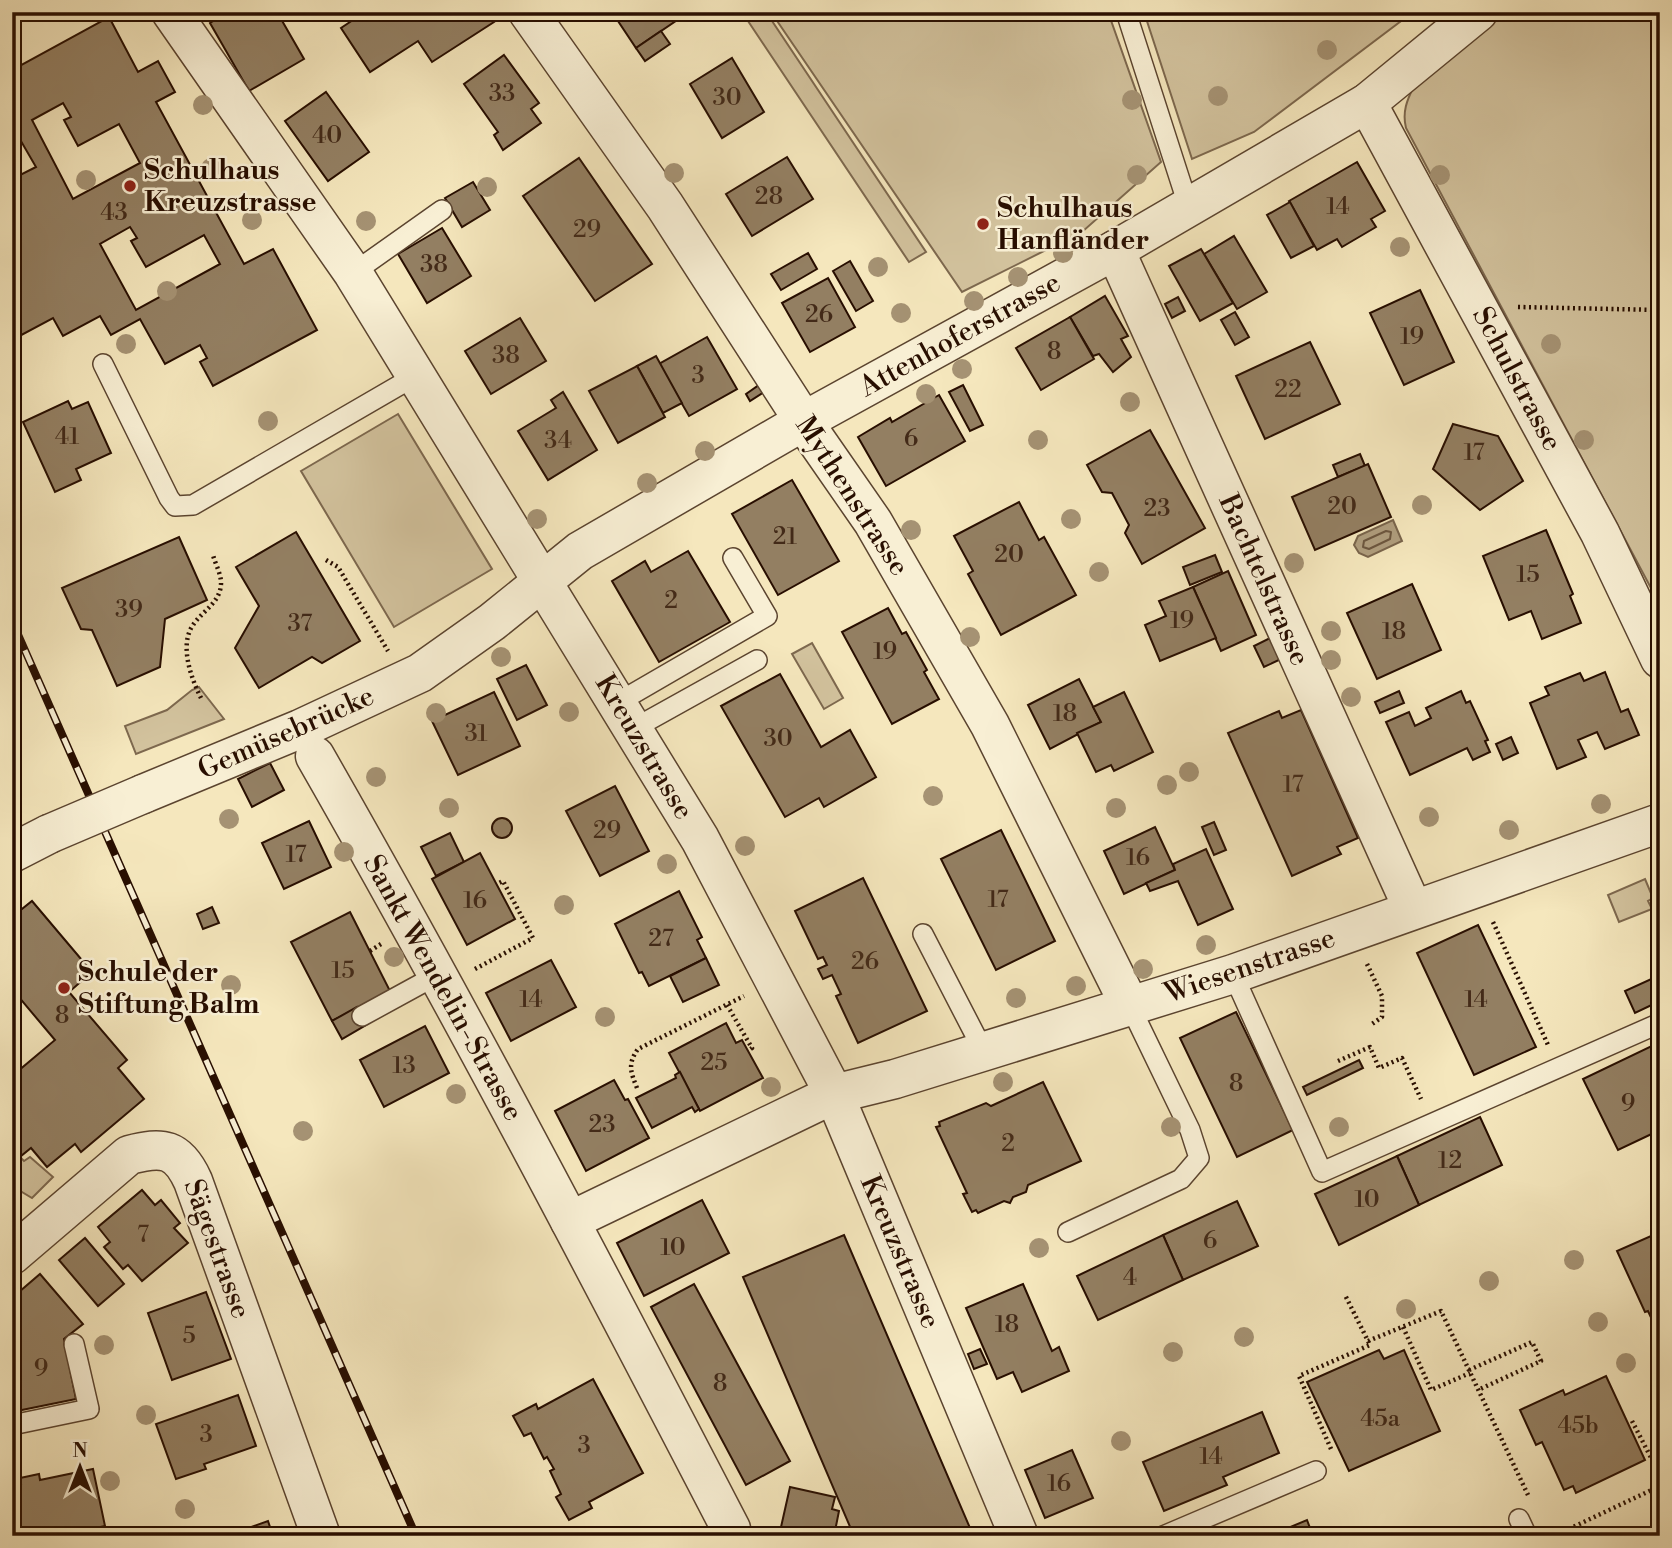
<svg xmlns="http://www.w3.org/2000/svg" width="1672" height="1548" font-family="'Libre Bodoni',serif">
<style>
.green{fill:#d2c29d;stroke:#7d684e;stroke-width:2}
.water{fill:#af9d7d;stroke:#79644b;stroke-width:2}
.lines{fill:none;stroke-linecap:round;stroke-linejoin:round}
.shore{stroke:#6c563e;stroke-width:2}
.building{fill:#937f62;stroke:#280e00;stroke-width:2;fill-rule:evenodd}
.lane-casing{stroke:#5b442f;stroke-width:22}
.street-casing{stroke:#5b442f;stroke-width:41}
.path{stroke:#280e00;stroke-width:4.5;stroke-dasharray:2 3.5;stroke-linecap:butt}
.lane{stroke:#f8efd4;stroke-width:19}
.street{stroke:#f8efd4;stroke-width:38}
.rail-casing{stroke:#280e00;stroke-width:8}
.rail{stroke:#f8efd4;stroke-width:5;stroke-dasharray:16;stroke-linecap:butt}
.street-bridge-casing{stroke:#5b442f;stroke-width:41;stroke-linecap:butt}
.street-bridge{stroke:#f8efd4;stroke-width:38}
.tree{fill:#a59273}
.poi-dot{fill:#8f2418;stroke:#f8efd4;stroke-width:2.5}
.labels{text-anchor:middle;dominant-baseline:central;stroke-width:5;stroke-linejoin:round;paint-order:stroke}
.number-label{font-size:24px;fill:#432a18}
.poi-label{font-size:28px;font-weight:bold;fill:#280e00;stroke:#f8efd4;text-anchor:start}
.street-label{font-size:28px;fill:#280e00;stroke:#f8efd4}
</style>
<rect width="100%" height="100%" fill="#f5e7bd"/>
<filter id="stains"><feTurbulence type="fractalNoise" baseFrequency=".00286" numOctaves="4"/><feColorMatrix values="0 0 0 0 .2 0 0 0 0 .09 0 0 0 0 .02 0 0 0 .5 -.17"/></filter>
<radialGradient id="worn" r=".72"><stop offset=".6" stop-color="#630" stop-opacity="0"/><stop offset="1" stop-color="#630" stop-opacity=".3"/></radialGradient>
<g class="green">
<path d="M742,12H766L926,252L909,262Z"/>
<path d="M771,12H1108L1161,162L1082,232L962,292Z"/>
<path d="M1144,12H1413L1254,132L1192,159Z"/>
<path d="M1501,12H1660V605L1406,128C1402,112 1407,100 1414,86Z"/>
<path d="M398,414L492,569L394,627L301,471Z"/>
<path d="M812,643L843,698L824,709L792,654Z"/>
<path d="M199,687L224,719L136,754L125,726L167,710L192,690Z"/>
<path d="M1645,879L1653,898L1648,901L1652,909L1619,922L1608,895Z"/>
<path d="M12,1149L24,1161L30,1157L53,1177L32,1198L12,1186Z"/>
</g>
<path class="water" d="M1393,520L1402,541L1368,557L1359,553L1354,545L1358,536Z"/>
<g class="lines">
<path class="shore" d="M1386,531L1391,532L1390,539L1369,549L1363,547L1364,541Z"/>
</g>
<g class="building">
<path d="M228,12H277L304,59L249,91L210,23Z"/>
<path d="M365,12H487L494,22L432,62L418,41L370,72L341,28Z"/>
<path d="M612,12H689L636,48Z"/>
<path d="M109,17L138,72L158,61L175,92L156,102L244,264L273,249L317,330L213,386L200,362L207,358L200,345L165,364L140,319L111,335L100,316L63,336L53,318L12,340V179L36,167L14,129L12,130V70ZM63,103L71,117L64,120L78,146L119,124L140,163L73,199L32,120ZM130,227L137,238L131,241L146,267L204,235L220,264L136,310L100,244Z"/>
<path d="M661,31L670,44L645,61L636,48Z"/>
<path d="M504,55L539,103L531,109L541,123L503,150L494,135L498,132L464,84Z"/>
<path d="M732,58L764,112L722,138L690,84Z"/>
<path d="M326,92L369,152L328,181L285,121Z"/>
<path d="M787,157L813,199L752,236L726,194Z"/>
<path d="M579,158L652,264L595,301L523,196Z"/>
<path d="M1357,162L1385,211L1371,219L1376,227L1342,247L1337,239L1317,250L1289,201Z"/>
<path d="M473,182L490,210L462,227L445,198Z"/>
<path d="M1290,202L1314,246L1291,258L1267,215Z"/>
<path d="M442,228L471,276L427,303L398,254Z"/>
<path d="M1234,236L1267,292L1237,309L1204,254Z"/>
<path d="M1201,249L1233,303L1200,321L1169,266Z"/>
<path d="M808,253L817,269L781,290L771,274Z"/>
<path d="M850,261L873,301L856,311L833,271Z"/>
<path d="M828,278L855,327L810,352L782,303Z"/>
<path d="M1420,290L1454,362L1404,385L1370,313Z"/>
<path d="M1105,296L1128,336L1121,339L1131,357L1113,372L1099,354L1093,356L1070,317Z"/>
<path d="M1178,297L1185,311L1172,318L1165,304Z"/>
<path d="M1235,312L1249,337L1235,345L1221,320Z"/>
<path d="M1070,317L1094,359L1041,390L1016,348Z"/>
<path d="M520,318L546,361L491,394L465,351Z"/>
<path d="M707,337L737,389L689,416L659,364Z"/>
<path d="M1310,342L1340,404L1265,439L1236,376Z"/>
<path d="M656,356L682,403L663,413L637,366Z"/>
<path d="M637,366L665,417L618,443L589,391Z"/>
<path d="M759,385L764,392L750,401L746,394Z"/>
<path d="M963,385L983,425L970,431L949,392Z"/>
<path d="M563,392L597,450L548,480L518,431L556,408L551,400Z"/>
<path d="M939,395L965,441L886,486L858,437L890,418L892,422Z"/>
<path d="M68,401L72,409L88,402L111,453L76,469L81,480L55,492L23,422Z"/>
<path d="M1453,424L1498,436L1523,481L1480,510L1433,469Z"/>
<path d="M1150,430L1205,528L1142,564L1125,533L1129,525L1112,493L1102,492L1087,465Z"/>
<path d="M1360,454L1365,466L1338,477L1333,465Z"/>
<path d="M1368,464L1391,517L1315,550L1292,497Z"/>
<path d="M792,480L839,561L778,595L732,514Z"/>
<path d="M1019,502L1039,540L1044,537L1076,595L1001,635L968,574L973,571L954,536Z"/>
<path d="M1546,530L1573,594L1570,596L1581,623L1542,639L1531,611L1509,620L1483,556Z"/>
<path d="M296,532L360,641L322,663L312,657L259,688L235,648L259,606L236,567Z"/>
<path d="M179,537L207,600L165,619L160,667L117,686L92,630L81,629L62,588Z"/>
<path d="M688,551L730,622L659,662L612,581L645,561L651,572Z"/>
<path d="M1215,555L1222,572L1190,585L1183,567Z"/>
<path d="M1228,571L1256,635L1221,651L1193,587Z"/>
<path d="M1412,584L1441,650L1377,679L1347,613Z"/>
<path d="M1193,587L1216,638L1160,661L1145,625L1166,616L1159,601Z"/>
<path d="M888,608L902,634L906,632L927,670L924,672L939,699L892,724L842,632Z"/>
<path d="M1270,638L1281,659L1264,667L1254,646Z"/>
<path d="M526,665L547,705L517,720L497,679Z"/>
<path d="M1605,672L1621,712L1628,709L1639,735L1605,749L1597,732L1578,740L1586,757L1557,769L1530,703L1549,695L1545,687L1580,673L1584,681Z"/>
<path d="M780,674L821,747L850,730L876,777L824,807L819,798L785,817L721,706Z"/>
<path d="M1079,679L1101,722L1050,749L1028,705Z"/>
<path d="M1399,691L1404,703L1380,713L1375,702Z"/>
<path d="M1461,691L1466,703L1470,701L1488,740L1485,741L1490,752L1473,760L1467,748L1410,775L1386,722L1409,712L1415,726L1431,718L1426,708Z"/>
<path d="M494,692L520,746L458,775L432,721Z"/>
<path d="M1124,692L1153,752L1114,771L1111,765L1096,772L1077,733L1101,722L1093,707Z"/>
<path d="M1301,710L1358,838L1337,847L1341,854L1292,876L1228,733L1279,711L1282,718Z"/>
<path d="M1511,737L1518,753L1503,760L1496,744Z"/>
<path d="M270,763L284,790L252,807L238,779Z"/>
<path d="M615,786L649,851L600,876L566,811Z"/>
<circle cx="502" cy="828" r="10"/>
<path d="M309,821L331,867L284,889L262,843Z"/>
<path d="M1214,822L1226,850L1214,855L1202,827Z"/>
<path d="M1155,827L1175,870L1124,894L1104,851Z"/>
<path d="M1001,830L1055,941L996,970L941,859Z"/>
<path d="M450,833L464,862L436,876L421,847Z"/>
<path d="M1206,849L1233,909L1198,925L1178,881L1150,891L1146,883L1175,870L1173,864Z"/>
<path d="M480,853L515,919L467,945L432,879Z"/>
<path d="M863,878L927,1011L858,1043L836,996L841,994L832,975L823,979L818,969L827,965L823,957L818,959L795,911Z"/>
<path d="M679,891L702,937L697,940L706,958L649,986L642,972L639,973L615,924Z"/>
<path d="M32,901L92,972L69,992L127,1060L118,1068L144,1099L81,1152L75,1144L47,1167L31,1148L21,1156L12,1145V1064L18,1071L55,1040L12,989V917Z"/>
<path d="M212,907L219,923L203,929L197,914Z"/>
<path d="M350,912L390,991L332,1021L291,942Z"/>
<path d="M1478,925L1536,1047L1474,1075L1417,953Z"/>
<path d="M706,958L719,985L683,1002L670,976Z"/>
<path d="M551,960L576,1007L511,1041L486,993Z"/>
<path d="M1660,975V1001L1635,1013L1625,991Z"/>
<path d="M357,1007L366,1025L342,1039L332,1021Z"/>
<path d="M1236,1012L1293,1130L1237,1157L1180,1038Z"/>
<path d="M726,1023L736,1043L742,1040L763,1078L700,1111L669,1053Z"/>
<path d="M425,1026L449,1073L384,1107L360,1060Z"/>
<path d="M1660,1042V1130L1618,1150L1583,1079Z"/>
<path d="M1359,1060L1363,1068L1307,1095L1303,1087Z"/>
<path d="M680,1072L699,1109L695,1112L692,1107L652,1128L636,1098L676,1078L675,1075Z"/>
<path d="M614,1080L625,1100L628,1099L649,1138L586,1171L555,1111Z"/>
<path d="M1043,1082L1081,1161L1028,1185L1026,1192L1013,1197L1010,1203L1004,1201L978,1213L976,1210L972,1212L963,1194L967,1193L936,1127L940,1126L939,1122L986,1103L991,1106Z"/>
<path d="M1480,1117L1502,1165L1419,1205L1397,1156Z"/>
<path d="M1397,1156L1419,1205L1339,1245L1315,1194Z"/>
<path d="M142,1190L155,1205L161,1200L180,1223L174,1228L188,1243L142,1281L128,1265L123,1269L104,1247L110,1242L98,1227Z"/>
<path d="M702,1200L729,1253L644,1296L617,1243Z"/>
<path d="M1237,1201L1258,1246L1183,1280L1163,1235Z"/>
<path d="M1660,1232V1337L1648,1311L1645,1312L1617,1251Z"/>
<path d="M844,1235L973,1535L972,1536H854L743,1277Z"/>
<path d="M1163,1235L1183,1280L1098,1320L1077,1276Z"/>
<path d="M85,1238L124,1284L98,1306L59,1260Z"/>
<path d="M40,1274L83,1324L64,1339L76,1399L12,1412V1298Z"/>
<path d="M694,1284L790,1461L746,1485L651,1307Z"/>
<path d="M1023,1284L1052,1351L1059,1347L1069,1371L1022,1392L1013,1372L997,1379L966,1308Z"/>
<path d="M206,1292L231,1359L172,1380L148,1313Z"/>
<path d="M980,1349L987,1364L974,1369L968,1354Z"/>
<path d="M1379,1350L1384,1359L1404,1350L1440,1431L1349,1471L1307,1382Z"/>
<path d="M1606,1376L1645,1460L1576,1493L1573,1486L1564,1490L1542,1442L1536,1445L1520,1410L1563,1390L1565,1395Z"/>
<path d="M593,1379L643,1473L589,1502L592,1508L569,1520L556,1497L561,1494L550,1471L554,1469L547,1457L544,1459L531,1433L524,1436L513,1416L536,1404L538,1409Z"/>
<path d="M238,1395L256,1446L204,1464L206,1469L176,1479L156,1424Z"/>
<path d="M1262,1412L1279,1453L1223,1477L1227,1485L1164,1511L1143,1462Z"/>
<path d="M1072,1450L1093,1498L1045,1518L1025,1470Z"/>
<path d="M93,1469L105,1526L59,1536H12V1486L21,1484L20,1478L39,1474L40,1480Z"/>
<path d="M790,1487L835,1497L832,1509L839,1511L834,1536H779Z"/>
<path d="M1307,1520L1313,1536H1269Z"/>
<path d="M268,1521L273,1536H226Z"/>
</g>
<g class="lines">
<g class="lane-casing">
<g id="lane">
<path d="M1126,12L1189,208"/>
<path d="M353,273L442,210"/>
<path d="M103,364L169,498L175,506L193,505L417,375"/>
<path d="M617,703L767,616L733,558"/>
<path d="M633,729L757,660"/>
<path d="M923,934L984,1052"/>
<path d="M1233,974L1322,1172L1660,1023"/>
<path d="M362,1016L437,975"/>
<path d="M1068,1232L1181,1179L1199,1158L1190,1130L1130,1006"/>
<path d="M12,1425L89,1409L74,1344"/>
<path d="M1519,1519L1527,1536"/>
<path d="M1163,1536L1316,1471"/>
</g>
</g>
<g class="street-casing">
<g id="street">
<path d="M171,12L353,273L700,839L834,1094L1019,1536"/>
<path d="M528,12L665,206L814,437L873,522L990,725L1130,1006"/>
<path d="M1367,103L1600,533L1660,659"/>
<path d="M1115,250L1413,909"/>
<path d="M315,756C460,1009 596,1269 731,1529V1536"/>
<path d="M143,794L300,729L420,673L492,622L580,551L804,421L1115,250L1367,103L1478,12"/>
<path d="M12,853L49,834"/>
<path d="M570,1221L834,1094L895,1079L1233,974L1660,823"/>
<path d="M12,1255L129,1155C163,1146 178,1148 193,1181L321,1536"/>
</g>
</g>
<g class="path">
<path d="M1518,307L1660,310"/>
<path d="M326,560L338,567L388,651"/>
<path d="M201,698C191,678 179,645 193,625C203,610 222,602 221,581C220,572 215,563 213,555"/>
<path d="M1493,922L1548,1045"/>
<path d="M370,951L381,944"/>
<path d="M1367,964L1382,996V1017L1372,1024"/>
<path d="M475,969L533,938L503,881L497,884"/>
<path d="M727,1005L752,1048L748,1051"/>
<path d="M1338,1061L1370,1047L1379,1068L1402,1058L1421,1099"/>
<path d="M637,1088C631,1073 627,1064 638,1049L744,996"/>
<path d="M1403,1327L1431,1390L1470,1373"/>
<path d="M1368,1341L1441,1311L1528,1495"/>
<path d="M1469,1370L1532,1342L1541,1361L1478,1390"/>
<path d="M1632,1421L1660,1475"/>
<path d="M1331,1449L1299,1376L1370,1345L1345,1295"/>
<path d="M1554,1536L1660,1486"/>
<path d="M1654,1536L1660,1533"/>
</g>
<use href="#lane" class="lane"/>
<use href="#street" class="street"/>
<g class="rail-casing">
<path id="rail" d="M12,621L416,1536"/>
</g>
<use href="#rail" class="rail"/>
<g class="street-bridge-casing">
<path id="street-bridge" d="M49,834L143,794"/>
</g>
<use href="#street-bridge" class="street-bridge"/>
</g>
<g class="tree">
<circle cx="1327" cy="50" r="10"/>
<circle cx="1218" cy="96" r="10"/>
<circle cx="1132" cy="100" r="10"/>
<circle cx="203" cy="105" r="10"/>
<circle cx="211" cy="168" r="10"/>
<circle cx="674" cy="173" r="10"/>
<circle cx="1137" cy="175" r="10"/>
<circle cx="1440" cy="175" r="10"/>
<circle cx="86" cy="180" r="10"/>
<circle cx="487" cy="187" r="10"/>
<circle cx="252" cy="220" r="10"/>
<circle cx="366" cy="221" r="10"/>
<circle cx="1400" cy="247" r="10"/>
<circle cx="1063" cy="253" r="10"/>
<circle cx="878" cy="267" r="10"/>
<circle cx="1018" cy="277" r="10"/>
<circle cx="167" cy="291" r="10"/>
<circle cx="974" cy="301" r="10"/>
<circle cx="901" cy="313" r="10"/>
<circle cx="126" cy="344" r="10"/>
<circle cx="1551" cy="344" r="10"/>
<circle cx="962" cy="369" r="10"/>
<circle cx="926" cy="394" r="10"/>
<circle cx="1130" cy="402" r="10"/>
<circle cx="268" cy="421" r="10"/>
<circle cx="1038" cy="440" r="10"/>
<circle cx="1584" cy="440" r="10"/>
<circle cx="705" cy="451" r="10"/>
<circle cx="647" cy="483" r="10"/>
<circle cx="1422" cy="505" r="10"/>
<circle cx="537" cy="519" r="10"/>
<circle cx="1071" cy="519" r="10"/>
<circle cx="911" cy="530" r="10"/>
<circle cx="1294" cy="563" r="10"/>
<circle cx="1099" cy="572" r="10"/>
<circle cx="1331" cy="631" r="10"/>
<circle cx="970" cy="637" r="10"/>
<circle cx="501" cy="657" r="10"/>
<circle cx="1331" cy="660" r="10"/>
<circle cx="1351" cy="697" r="10"/>
<circle cx="569" cy="712" r="10"/>
<circle cx="436" cy="713" r="10"/>
<circle cx="1189" cy="772" r="10"/>
<circle cx="376" cy="777" r="10"/>
<circle cx="1167" cy="785" r="10"/>
<circle cx="933" cy="796" r="10"/>
<circle cx="1601" cy="804" r="10"/>
<circle cx="449" cy="808" r="10"/>
<circle cx="1116" cy="808" r="10"/>
<circle cx="1429" cy="817" r="10"/>
<circle cx="229" cy="819" r="10"/>
<circle cx="1509" cy="830" r="10"/>
<circle cx="745" cy="846" r="10"/>
<circle cx="344" cy="852" r="10"/>
<circle cx="667" cy="864" r="10"/>
<circle cx="564" cy="905" r="10"/>
<circle cx="1206" cy="945" r="10"/>
<circle cx="394" cy="957" r="10"/>
<circle cx="1143" cy="969" r="10"/>
<circle cx="231" cy="985" r="10"/>
<circle cx="1076" cy="986" r="10"/>
<circle cx="1016" cy="998" r="10"/>
<circle cx="605" cy="1017" r="10"/>
<circle cx="1003" cy="1082" r="10"/>
<circle cx="771" cy="1087" r="10"/>
<circle cx="456" cy="1094" r="10"/>
<circle cx="1171" cy="1127" r="10"/>
<circle cx="1339" cy="1127" r="10"/>
<circle cx="303" cy="1131" r="10"/>
<circle cx="1039" cy="1248" r="10"/>
<circle cx="1574" cy="1260" r="10"/>
<circle cx="1489" cy="1281" r="10"/>
<circle cx="1406" cy="1309" r="10"/>
<circle cx="1598" cy="1322" r="10"/>
<circle cx="1244" cy="1337" r="10"/>
<circle cx="104" cy="1345" r="10"/>
<circle cx="1173" cy="1352" r="10"/>
<circle cx="1626" cy="1363" r="10"/>
<circle cx="146" cy="1415" r="10"/>
<circle cx="1121" cy="1441" r="10"/>
<circle cx="110" cy="1481" r="10"/>
<circle cx="185" cy="1509" r="10"/>
</g>
<g class="poi-dot">
<circle cx="130" cy="186" r="7"/>
<circle cx="983" cy="224" r="7"/>
<circle cx="64" cy="988" r="7"/>
</g>
<g class="labels">
<g class="number-label">
<text x="502" y="94">33</text>
<text x="727" y="98">30</text>
<text x="327" y="136">40</text>
<text x="769" y="197">28</text>
<text x="1338" y="207">14</text>
<text x="114" y="213">43</text>
<text x="587" y="230">29</text>
<text x="434" y="265">38</text>
<text x="819" y="315">26</text>
<text x="1412" y="337">19</text>
<text x="1054" y="352">8</text>
<text x="506" y="356">38</text>
<text x="698" y="376">3</text>
<text x="1288" y="390">22</text>
<text x="67" y="437">41</text>
<text x="911" y="439">6</text>
<text x="558" y="441">34</text>
<text x="1474" y="453">17</text>
<text x="1342" y="507">20</text>
<text x="1157" y="509">23</text>
<text x="785" y="537">21</text>
<text x="1009" y="555">20</text>
<text x="1528" y="575">15</text>
<text x="671" y="601">2</text>
<text x="129" y="610">39</text>
<text x="1182" y="621">19</text>
<text x="300" y="624">37</text>
<text x="1394" y="632">18</text>
<text x="885" y="652">19</text>
<text x="1065" y="714">18</text>
<text x="476" y="734">31</text>
<text x="778" y="739">30</text>
<text x="1293" y="785">17</text>
<text x="607" y="831">29</text>
<text x="296" y="855">17</text>
<text x="1138" y="858">16</text>
<text x="998" y="900">17</text>
<text x="475" y="901">16</text>
<text x="661" y="939">27</text>
<text x="865" y="962">26</text>
<text x="343" y="971">15</text>
<text x="531" y="1000">14</text>
<text x="1476" y="1000">14</text>
<text x="62" y="1016">8</text>
<text x="714" y="1063">25</text>
<text x="404" y="1066">13</text>
<text x="1236" y="1084">8</text>
<text x="1628" y="1104">9</text>
<text x="602" y="1125">23</text>
<text x="1008" y="1144">2</text>
<text x="1450" y="1161">12</text>
<text x="1367" y="1200">10</text>
<text x="143" y="1235">7</text>
<text x="1210" y="1241">6</text>
<text x="673" y="1248">10</text>
<text x="1130" y="1278">4</text>
<text x="1007" y="1325">18</text>
<text x="189" y="1336">5</text>
<text x="41" y="1369">9</text>
<text x="720" y="1384">8</text>
<text x="1380" y="1419">45a</text>
<text x="1578" y="1426">45b</text>
<text x="206" y="1435">3</text>
<text x="584" y="1446">3</text>
<text x="1211" y="1457">14</text>
<text x="1059" y="1484">16</text>
</g>
<g class="poi-label">
<text x="144" y="170">Schulhaus<tspan x="144" dy="32">Kreuzstrasse</tspan></text>
<text x="997" y="208">Schulhaus<tspan x="997" dy="32">Hanfländer</tspan></text>
<text x="78" y="972">Schule der<tspan x="78" dy="32">Stiftung Balm</tspan></text>
</g>
<g class="street-label">
<text transform="translate(960 335) rotate(-29)">Attenhoferstrasse</text>
<text transform="translate(1517 379) rotate(62)">Schulstrasse</text>
<text transform="translate(852 496) rotate(57)">Mythenstrasse</text>
<text transform="translate(1264 580) rotate(66)">Bachtelstrasse</text>
<text transform="translate(286 733) rotate(-24)">Gemüsebrücke</text>
<text transform="translate(644 747) rotate(59)">Kreuzstrasse</text>
<text transform="translate(1250 966) rotate(-19)">Wiesenstrasse</text>
<text transform="translate(443 988) rotate(61)">Sankt Wendelin-Strasse</text>
<text transform="translate(217 1249) rotate(70)">Sägestrasse</text>
<text transform="translate(900 1252) rotate(67)">Kreuzstrasse</text>
</g>
</g>
<rect width="1672" height="1548" fill="none" stroke="#f5e7bd" stroke-width="42"/>
<rect x="14" y="14" width="1644" height="1520" fill="none" stroke="#280e00" stroke-width="3.5"/>
<rect x="21" y="21" width="1630" height="1506" fill="none" stroke="#280e00" stroke-width="2"/>
<g transform="translate(80 1467)" stroke="#f8efd4" stroke-width="5" paint-order="stroke">
<path d="M0-5L12 26L0 18L-12 26Z" fill="#280e00"/>
<text y="-10" font-size="19" font-weight="bold" text-anchor="middle" fill="#280e00">N</text>
</g>
<rect width="100%" height="100%" filter="url(#stains)"/>
<rect width="100%" height="100%" fill="url(#worn)"/>
</svg>
